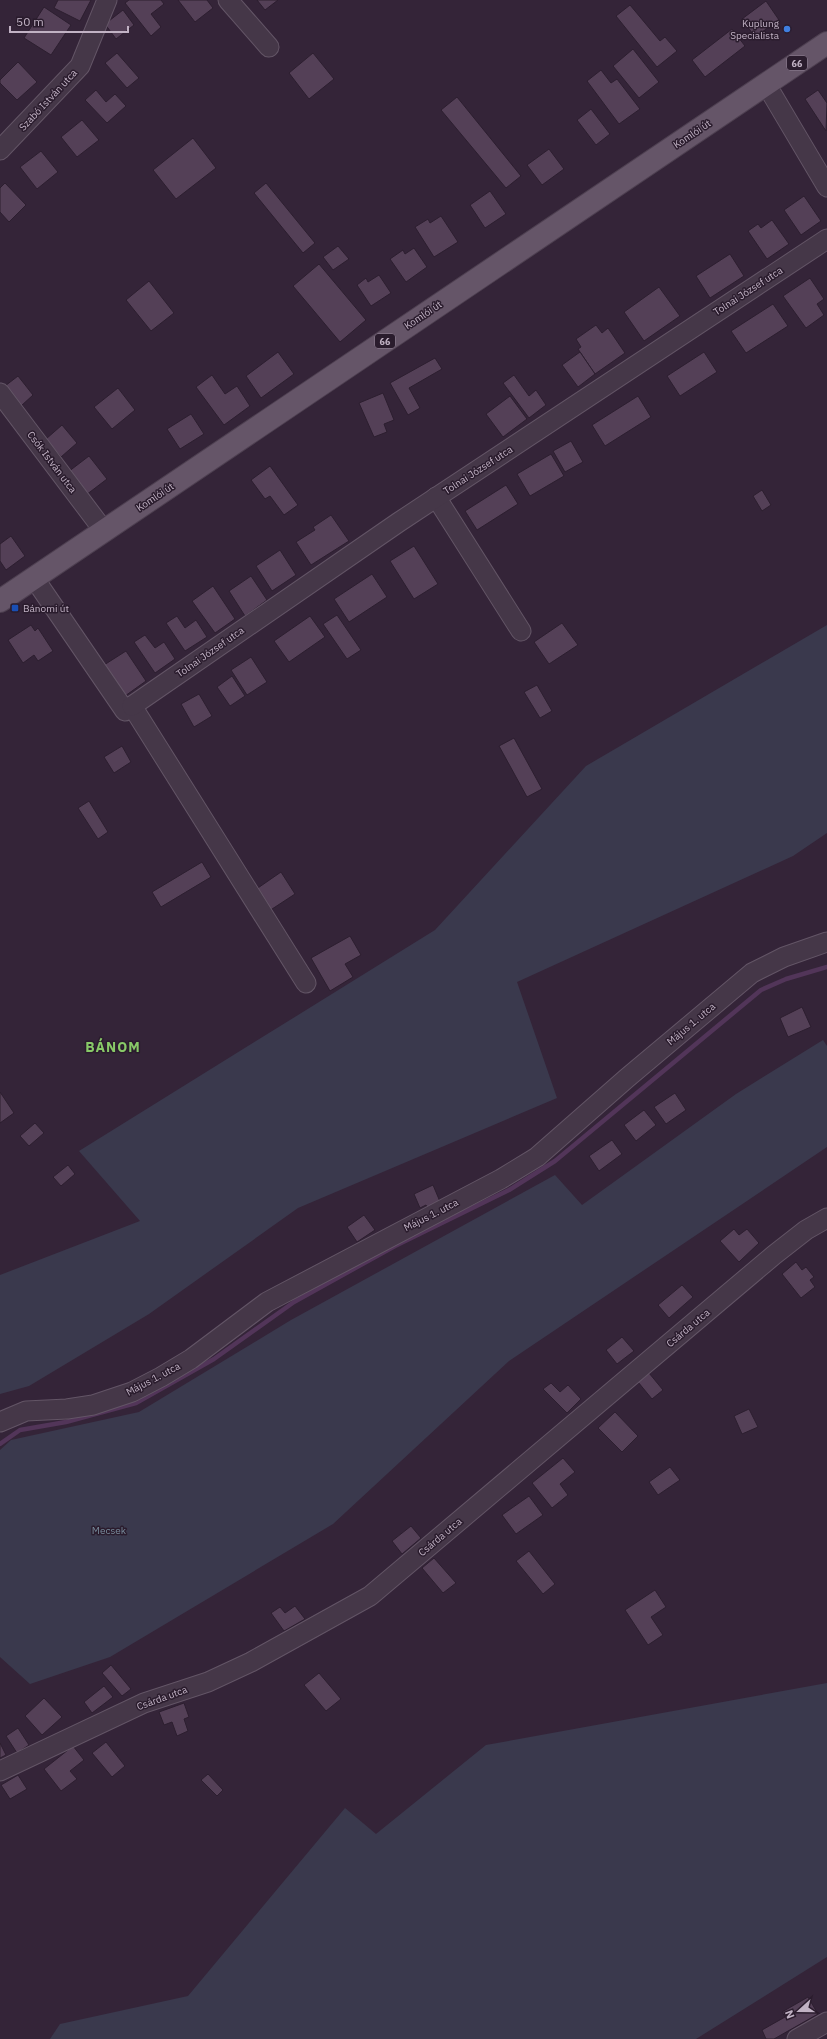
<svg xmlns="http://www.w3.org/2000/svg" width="827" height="2039" font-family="'IBM Plex Sans',sans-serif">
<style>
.green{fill:#3a394d}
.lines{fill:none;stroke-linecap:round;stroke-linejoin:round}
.stream{stroke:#523559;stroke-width:4.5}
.building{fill:#544057;stroke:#2c1e2f}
.street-casing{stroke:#635566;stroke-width:21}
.primary-casing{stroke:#4e4051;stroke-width:24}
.street{stroke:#453748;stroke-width:19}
.primary{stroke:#655568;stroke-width:22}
.shop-dot{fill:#3f7fe0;stroke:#2a1c2d;stroke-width:1.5}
.transit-dot{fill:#1a4fb4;stroke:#2a1c2d;stroke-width:1.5}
.labels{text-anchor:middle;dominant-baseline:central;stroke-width:3;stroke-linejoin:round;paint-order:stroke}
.shield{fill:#2a1c2d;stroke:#948597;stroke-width:1}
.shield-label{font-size:9px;font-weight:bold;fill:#c1b2c4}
.poi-label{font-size:10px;fill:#c1b2c4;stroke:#2a1c2d;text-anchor:end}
.street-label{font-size:10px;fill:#c1b2c4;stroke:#2a1c2d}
.park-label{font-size:10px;fill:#7a8e9e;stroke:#2a1c2d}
.district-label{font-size:14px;font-weight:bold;letter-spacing:1px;fill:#88c968;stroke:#2a1c2d}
</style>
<rect width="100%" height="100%" fill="#342438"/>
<g class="green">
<path d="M827,625V833L793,856L517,982L557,1098L298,1208L149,1314L29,1386L0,1394V1275L140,1221L79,1151L435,930L586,766Z"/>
<path d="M823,1040L827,1046V1147L509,1361L333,1524L110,1657L30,1684L0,1657V1450L11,1440L139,1412L291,1320L555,1175L582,1205L736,1094Z"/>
<path d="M827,1683V1957L696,2039H50L60,2024L188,1996L345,1808L376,1834L486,1745Z"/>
</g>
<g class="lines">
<path class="stream" d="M0,1444L20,1430L66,1422L136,1403L214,1359L294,1302L395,1246L509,1190L555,1161L761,990L786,979L827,967"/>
</g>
<g class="building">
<path d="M58,0H91L80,21L54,8Z"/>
<path d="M129,0H161L164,4L151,14L161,27L151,36L125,3Z"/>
<path d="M178,0H207L213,8L195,22Z"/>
<path d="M257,0H278L265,10Z"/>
<path d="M766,1L779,20L755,37L742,19Z"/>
<path d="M630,5L660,41L665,37L677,51L657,67L616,16Z"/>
<path d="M44,7L71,25L51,55L24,38Z"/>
<path d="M123,10L134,25L116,39L105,24Z"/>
<path d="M732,29L745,46L705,77L692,60Z"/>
<path d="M633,49L659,82L639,98L613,66Z"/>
<path d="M117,53L139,78L127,88L105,63Z"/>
<path d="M313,53L334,79L309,99L289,73Z"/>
<path d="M18,62L37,82L17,100L0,83V80Z"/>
<path d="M601,70L611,83L617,79L640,109L619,124L587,81Z"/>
<path d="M96,90L106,102L115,94L126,106L107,123L85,100Z"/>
<path d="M818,90L827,103L826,131L805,99Z"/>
<path d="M457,97L521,176L506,188L441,110Z"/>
<path d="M591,109L610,134L596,145L577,120Z"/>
<path d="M82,120L99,140L77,157L61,137Z"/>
<path d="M193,138L216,168L176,199L153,170Z"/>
<path d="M549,149L564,169L542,185L527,165Z"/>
<path d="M41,151L58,172L37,189L20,167Z"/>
<path d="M5,183L26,205L9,222L0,212V188Z"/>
<path d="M266,183L315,243L303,253L254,193Z"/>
<path d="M490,191L506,214L485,228L470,205Z"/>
<path d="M804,196L821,221L801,235L784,210Z"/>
<path d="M441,216L458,242L434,257L415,227L428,219L430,223Z"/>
<path d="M772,220L789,244L767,259L748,231L758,224L761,228Z"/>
<path d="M338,246L349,259L333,270L323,257Z"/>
<path d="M414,248L427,267L406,282L390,259L403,250L405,254Z"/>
<path d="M730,254L744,276L710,298L696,276Z"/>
<path d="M319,264L366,320L340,342L293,286Z"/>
<path d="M379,275L391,293L371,306L357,285L366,278L368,282Z"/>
<path d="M810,278L824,299L817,304L824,315L806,328L783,296Z"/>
<path d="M149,281L174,313L151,331L126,300Z"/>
<path d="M659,287L680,316L644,341L624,312Z"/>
<path d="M773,304L788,326L746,353L731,331Z"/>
<path d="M596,325L602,333L608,328L625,353L595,374L578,349L581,347L576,339Z"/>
<path d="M278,352L294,374L261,398L246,376Z"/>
<path d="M580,352L595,374L578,387L562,365Z"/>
<path d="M704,352L717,372L680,396L667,376Z"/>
<path d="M435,358L442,369L409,388L420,408L408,415L390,383Z"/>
<path d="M212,375L225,394L237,386L250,406L224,425L196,387Z"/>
<path d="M514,375L529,396L536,390L546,405L529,418L503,383Z"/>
<path d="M18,376L33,395L21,406L5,386Z"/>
<path d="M118,388L135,410L112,429L94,407Z"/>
<path d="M383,393L394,420L384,424L387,432L374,437L359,403Z"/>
<path d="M510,396L527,419L503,437L486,414Z"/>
<path d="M638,396L651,417L605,446L592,425Z"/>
<path d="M191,414L204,434L180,449L167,429Z"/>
<path d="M62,425L77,443L61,457L46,439Z"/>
<path d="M571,441L583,462L565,472L553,451Z"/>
<path d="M551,454L564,476L530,496L517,474Z"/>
<path d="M89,456L107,479L86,495L68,472Z"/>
<path d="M270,466L298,505L284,515L270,496L265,499L251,480Z"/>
<path d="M506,485L518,504L477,530L465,511Z"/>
<path d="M762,490L771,505L762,511L753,496Z"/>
<path d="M331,515L349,541L311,565L296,542L315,530L313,527Z"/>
<path d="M11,536L25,556L6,570L0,561V544Z"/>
<path d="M414,546L438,584L414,599L390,561Z"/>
<path d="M280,550L296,575L272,591L256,566Z"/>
<path d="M372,574L387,597L349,622L334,599Z"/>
<path d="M251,576L267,600L245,616L229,591Z"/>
<path d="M213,586L235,619L215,633L192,601Z"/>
<path d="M337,615L361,650L347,659L323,624Z"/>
<path d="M177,616L185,628L196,620L207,637L185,651L166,623Z"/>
<path d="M310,616L325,637L289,662L274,641Z"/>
<path d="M562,623L578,645L549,664L534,642Z"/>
<path d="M31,625L35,631L38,628L53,651L38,661L34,655L23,663L8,640Z"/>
<path d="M145,635L155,648L164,642L175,659L155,673L134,642Z"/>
<path d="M126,651L146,681L125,696L104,665Z"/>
<path d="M251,657L267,682L247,695L231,670Z"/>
<path d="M232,676L245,696L230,706L217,687Z"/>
<path d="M537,685L552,711L540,718L524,692Z"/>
<path d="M199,694L212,716L194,727L181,704Z"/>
<path d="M514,738L542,789L527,797L499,746Z"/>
<path d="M122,746L131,762L114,773L104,757Z"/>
<path d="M89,801L108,832L98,839L78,808Z"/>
<path d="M202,862L211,877L161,907L152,892Z"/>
<path d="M281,872L295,894L269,911L255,890Z"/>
<path d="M350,936L361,955L345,964L353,977L330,991L311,958Z"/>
<path d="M802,1007L811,1027L788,1037L780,1018Z"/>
<path d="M0,1092L14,1113L0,1123Z"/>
<path d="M675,1093L686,1110L666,1124L654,1107Z"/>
<path d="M644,1110L656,1125L636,1141L624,1125Z"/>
<path d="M35,1123L44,1133L29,1146L20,1136Z"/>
<path d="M612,1140L622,1154L599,1171L589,1156Z"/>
<path d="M68,1165L75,1174L61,1186L53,1177Z"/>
<path d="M433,1185L441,1204L429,1210L426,1205L420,1208L414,1194Z"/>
<path d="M364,1215L375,1230L357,1242L347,1227Z"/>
<path d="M734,1229L739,1235L747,1229L759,1243L739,1262L720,1241Z"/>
<path d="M796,1262L802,1270L806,1267L814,1277L810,1280L815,1287L801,1298L782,1274Z"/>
<path d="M682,1285L693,1297L669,1318L658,1305Z"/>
<path d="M622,1337L634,1351L617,1364L606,1350Z"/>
<path d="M649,1373L663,1390L652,1399L638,1382Z"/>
<path d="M551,1383L560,1392L568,1385L581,1399L567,1413L543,1389Z"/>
<path d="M749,1409L758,1427L742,1434L734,1416Z"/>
<path d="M615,1412L638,1436L622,1452L598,1428Z"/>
<path d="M563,1458L575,1472L560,1484L568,1495L552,1508L532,1483Z"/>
<path d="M670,1467L680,1480L658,1495L649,1482Z"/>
<path d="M529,1496L543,1515L516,1534L502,1515Z"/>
<path d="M411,1526L421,1538L402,1554L392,1541Z"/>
<path d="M529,1551L555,1584L543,1594L516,1561Z"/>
<path d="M434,1558L456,1583L443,1593L422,1568Z"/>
<path d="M655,1590L666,1607L651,1617L663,1635L648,1645L625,1610Z"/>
<path d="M295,1606L305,1619L284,1631L271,1613L280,1607L285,1613Z"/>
<path d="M111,1665L131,1689L122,1696L102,1673Z"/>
<path d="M319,1673L341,1699L326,1711L304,1685Z"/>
<path d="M104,1686L113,1697L92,1713L84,1702Z"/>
<path d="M44,1698L62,1717L42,1735L25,1716Z"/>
<path d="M184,1703L189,1717L184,1719L188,1731L177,1736L172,1722L164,1725L159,1712Z"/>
<path d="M18,1728L29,1745L17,1753L6,1736Z"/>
<path d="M106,1742L125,1766L112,1777L92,1753Z"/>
<path d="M0,1743L6,1755L0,1758Z"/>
<path d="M73,1746L84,1760L70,1771L77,1779L61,1791L44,1769Z"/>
<path d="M208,1774L223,1790L217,1796L201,1780Z"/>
<path d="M18,1775L27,1789L10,1799L1,1785Z"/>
<path d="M808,1997L818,2014L774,2039H766L762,2030L785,2017L782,2012Z"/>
</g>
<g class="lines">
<g class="street-casing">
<g id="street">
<path d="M228,0L269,47"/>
<path d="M766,84L827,187"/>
<path d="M0,150L80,66L107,0"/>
<path d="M0,393L104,531"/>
<path d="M436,497L521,631"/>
<path d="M34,578L125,711L132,706L306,983"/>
<path d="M132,706L399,522L827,239"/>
<path d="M0,1422L26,1411L67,1409L93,1405L132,1392L161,1377L191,1359L267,1302L501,1179L537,1157L627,1078L752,973L784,957L827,942"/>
<path d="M0,1771L144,1703L208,1682L251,1662L370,1596L774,1255L806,1230L827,1218"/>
<path d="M797,2039L827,2022"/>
</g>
</g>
<g class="primary-casing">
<path id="primary" d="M0,601L827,43"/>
</g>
<use href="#street" class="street"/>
<use href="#primary" class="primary"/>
</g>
<circle class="shop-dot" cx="787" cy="29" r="4"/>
<rect class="transit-dot" x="11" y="604" width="8" height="8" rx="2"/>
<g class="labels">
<g class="shield">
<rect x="787" y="56" width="20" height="14" rx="3"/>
<rect x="375" y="334" width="20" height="14" rx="3"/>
</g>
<g class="shield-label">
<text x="797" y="63">66</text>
<text x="385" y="341">66</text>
</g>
<g class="poi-label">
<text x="779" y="23">Kuplung<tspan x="779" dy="12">Specialista</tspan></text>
<text x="23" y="608" text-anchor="start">Bánomi út</text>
</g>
<g class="street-label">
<text transform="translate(48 100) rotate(-47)">Szabó István utca</text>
<text transform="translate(692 134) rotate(-34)">Komlói út</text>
<text transform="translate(748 291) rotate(-33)">Tolnai József utca</text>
<text transform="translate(423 315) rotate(-34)">Komlói út</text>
<text transform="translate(52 462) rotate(53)">Csók István utca</text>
<text transform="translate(478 470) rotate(-33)">Tolnai József utca</text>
<text transform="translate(155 497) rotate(-34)">Komlói út</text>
<text transform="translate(210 652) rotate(-35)">Tolnai József utca</text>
<text transform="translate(691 1024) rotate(-40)">Május 1. utca</text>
<text transform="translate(431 1215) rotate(-27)">Május 1. utca</text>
<text transform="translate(688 1328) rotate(-40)">Csárda utca</text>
<text transform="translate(153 1379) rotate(-28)">Május 1. utca</text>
<text transform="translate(440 1537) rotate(-40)">Csárda utca</text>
<text transform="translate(162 1698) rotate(-20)">Csárda utca</text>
</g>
<g class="park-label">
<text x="109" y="1530">Mecsek</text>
</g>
<g class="district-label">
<text x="113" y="1047">BÁNOM</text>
</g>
</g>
<g transform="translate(799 2011) rotate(249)" stroke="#2a1c2d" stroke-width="3" paint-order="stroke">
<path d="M0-3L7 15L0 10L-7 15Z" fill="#c1b2c4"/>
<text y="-6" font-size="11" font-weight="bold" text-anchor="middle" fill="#c1b2c4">N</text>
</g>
<path d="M10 26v6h118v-6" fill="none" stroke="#c1b2c4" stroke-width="2"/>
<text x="16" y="26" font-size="12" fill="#c1b2c4" stroke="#2a1c2d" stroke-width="3" paint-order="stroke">50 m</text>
</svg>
